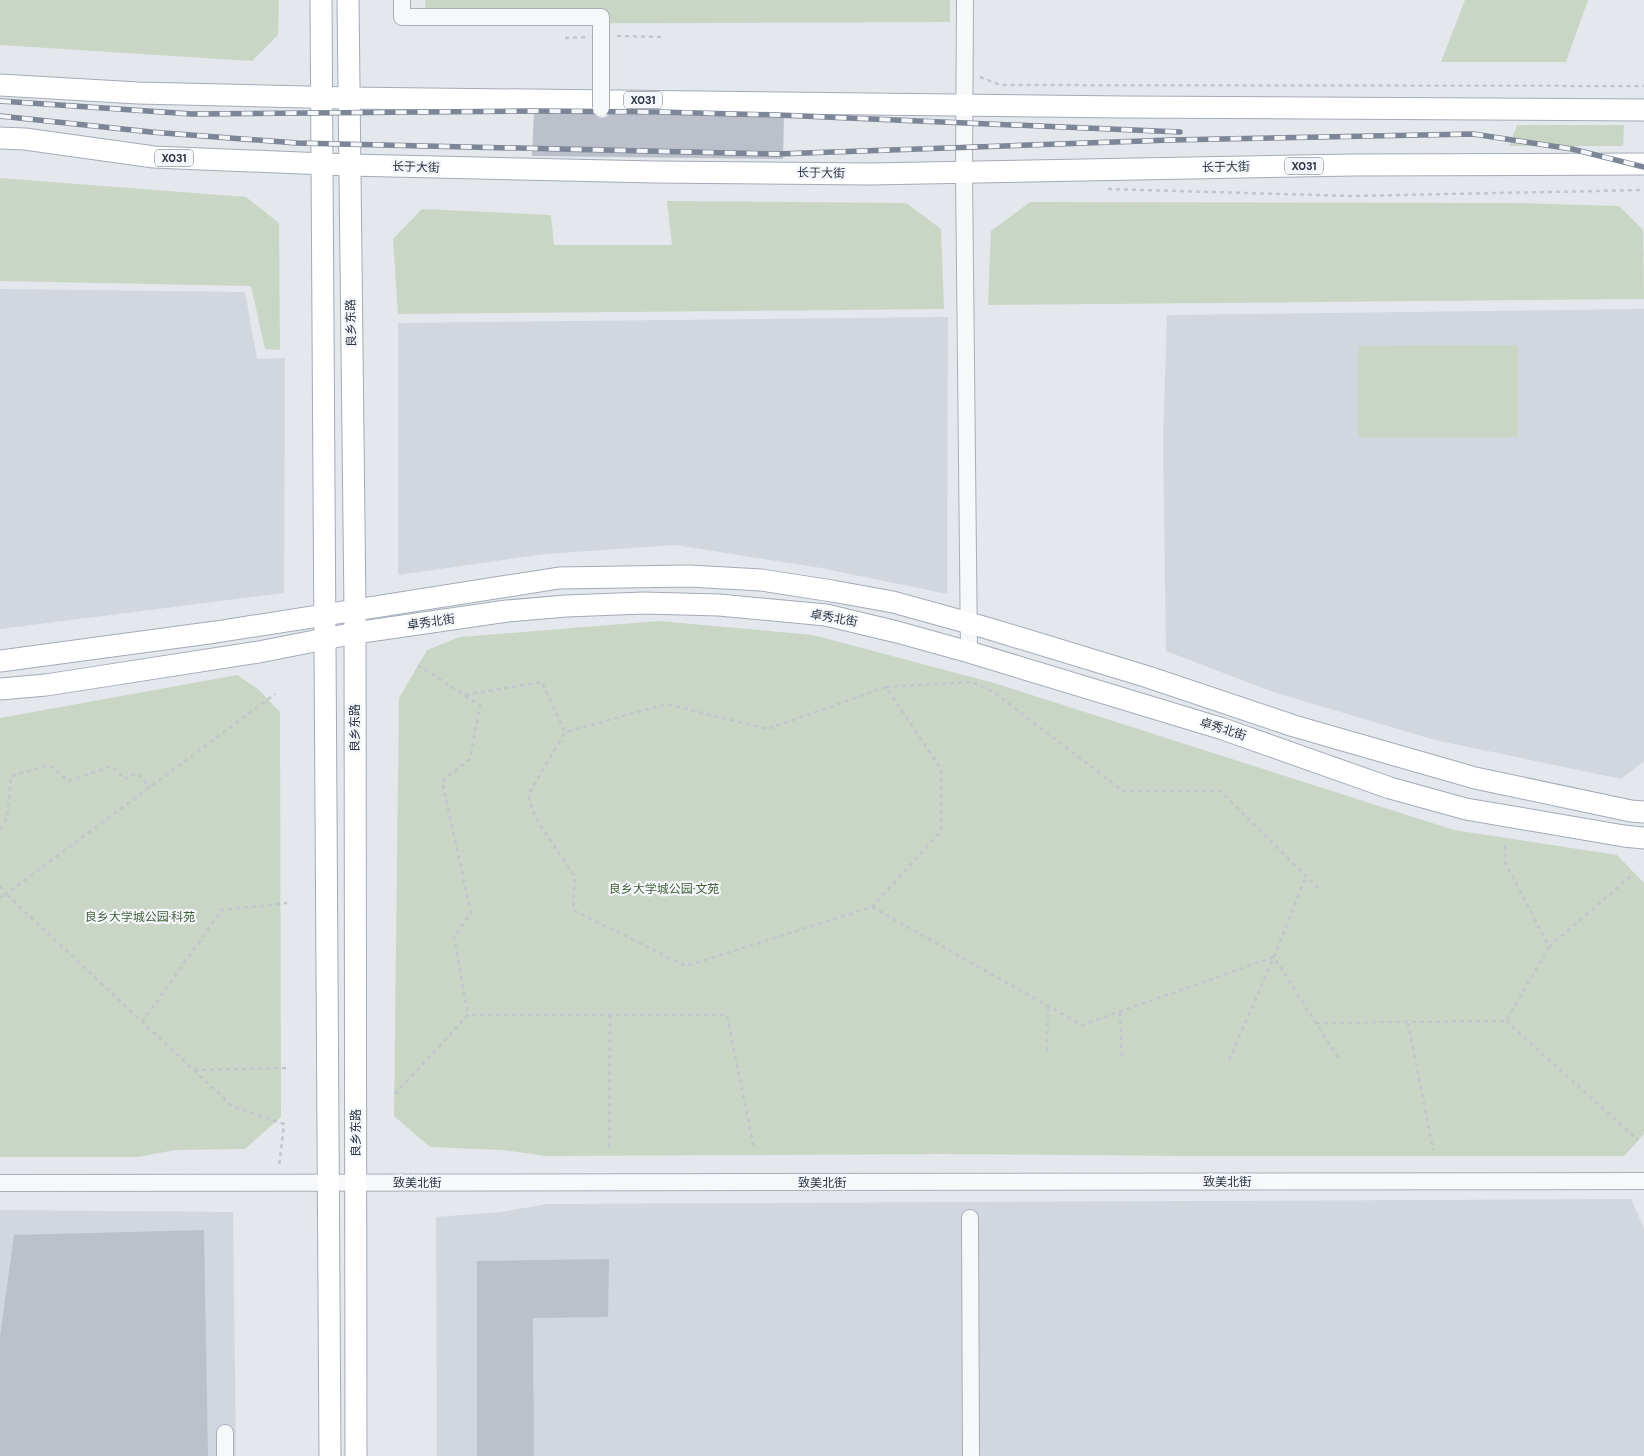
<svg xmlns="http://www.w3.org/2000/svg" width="1644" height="1456" font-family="'DM Sans','Noto Sans SC',sans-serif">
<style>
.built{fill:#d2d6de}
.green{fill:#c9d6c5}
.building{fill:#bbc0ca}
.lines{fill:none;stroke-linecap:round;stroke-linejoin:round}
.minor-casing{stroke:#a9aeb7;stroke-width:18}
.major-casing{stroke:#a3abb8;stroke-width:23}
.path{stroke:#c2c5cb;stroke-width:2.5;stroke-dasharray:4 4;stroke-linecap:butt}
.minor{stroke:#f7f8fa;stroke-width:16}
.major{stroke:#fff;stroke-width:21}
.rail-casing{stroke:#7d8696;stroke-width:5.5}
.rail{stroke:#f4f6f9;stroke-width:4;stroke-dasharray:11;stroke-linecap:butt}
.minor-bridge-casing{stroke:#a9aeb7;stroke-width:18;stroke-linecap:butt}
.minor-bridge{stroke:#f7f8fa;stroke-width:16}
.labels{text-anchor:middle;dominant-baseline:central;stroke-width:4.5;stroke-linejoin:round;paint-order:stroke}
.shield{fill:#f4f6f9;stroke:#676e7b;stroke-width:1}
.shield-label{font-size:11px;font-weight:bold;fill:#2b3445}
.street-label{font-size:12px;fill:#2b3445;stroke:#f4f6f9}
.park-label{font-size:12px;fill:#3f6138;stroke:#f4f6f9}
</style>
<rect width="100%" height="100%" fill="#e4e7ec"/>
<g class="built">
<path d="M0,289L245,292L257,359L285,358L284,593L0,629Z"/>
<path d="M1644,309V761L1621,779L1435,740L1273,692L1166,651L1163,440L1167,315Z"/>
<path d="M948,317L947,594L821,568L675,545L545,554L398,575V323Z"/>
<path d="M1631,1199L1644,1228V1456H437L436,1217L501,1212L548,1204Z"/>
<path d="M0,1210L233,1212L236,1456H0Z"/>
</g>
<g class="green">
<path d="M0,0H279L278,35L252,61L0,45Z"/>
<path d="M425,0H950V22L426,24Z"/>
<path d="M1465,0H1588L1566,62H1441Z"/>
<path d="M1517,125H1624L1623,146H1509Z"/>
<path d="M0,178L246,197L279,223L280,350L265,349L251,286L0,281Z"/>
<path d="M667,201L906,203L941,229L944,309L398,314L393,239L422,209L551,215L554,245H672Z"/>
<path d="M1030,202L1512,203L1619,206L1643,230L1644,299L988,305L991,231Z"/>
<path d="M1518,345V437H1358V346Z"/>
<path d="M659,621L813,635L994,683L1454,830L1617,855L1644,883V1134L1624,1156H1186L942,1154L547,1156L502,1150L430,1147L394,1116L399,698L427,650L460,637Z"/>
<path d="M237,675L258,689L280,712L281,1117L245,1149L175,1150L138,1157H0V718Z"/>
</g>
<g class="building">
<path d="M534,113H593L601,118L606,117L609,114L784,116L783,159L532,156Z"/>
<path d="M204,1230L208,1456H0V1336L14,1235Z"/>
<path d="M609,1259L608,1317L533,1318L534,1456H477V1261Z"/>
</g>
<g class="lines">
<g class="minor-casing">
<g id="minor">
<path d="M965,0L964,172L969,652"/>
<path d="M0,1183L1644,1181"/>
<path d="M970,1218L971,1456"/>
<path d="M225,1433V1456"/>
</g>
</g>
<g class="major-casing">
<g id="major">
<path d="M321,0L330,1456"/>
<path d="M348,0L355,610L356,1456"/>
<path d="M0,85L138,93L348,98L1125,107L1644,110"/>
<path d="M0,138L25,139L154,157L349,165L655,172L870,174L1354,165L1644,164"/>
<path d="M0,661L216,632L559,578L689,576L761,580L832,591L893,602L987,628L1148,677L1294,726L1475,778L1631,811L1644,812"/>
<path d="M0,689L46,685L259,652L355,633L507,611L566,606L644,603L719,605L826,615L897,632L969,652L1223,729L1390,788L1466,809L1624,836L1644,838"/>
</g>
</g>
<g class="path">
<path d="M617,36L665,37"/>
<path d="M565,38L586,37"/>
<path d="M980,77L1000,85L1644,86"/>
<path d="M1108,189L1351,196L1644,190"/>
<path d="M418,665L464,695L542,682L565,732L667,704L767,729L886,687L941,769V831L872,907L686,966L573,910L575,877L535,817L528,795L565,732"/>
<path d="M886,687L972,682L995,693L1123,791H1220L1321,891"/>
<path d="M465,696L480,705L470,759L442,781L471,913L454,937L468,1015"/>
<path d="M0,829L7,818L11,776L49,765L69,781L112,766L124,779L137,773L150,787"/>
<path d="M0,886L6,894L275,694"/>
<path d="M0,897L6,894L232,1106L284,1124L279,1167"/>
<path d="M872,907L1082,1025L1274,957L1340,1061"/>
<path d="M1549,947L1631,876"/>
<path d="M1120,1012L1122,1059"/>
<path d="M1506,1021L1638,1140"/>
<path d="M142,1022L222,910L287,903"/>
<path d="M1316,1023L1506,1021L1549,947L1505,862V842"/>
<path d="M1408,1023L1433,1150"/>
<path d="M1047,1051L1048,1006"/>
<path d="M1229,1060L1274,957L1306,876"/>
<path d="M194,1070L289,1068"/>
<path d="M395,1094L468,1015H727L754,1149"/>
<path d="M609,1147L610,1015"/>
</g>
<use href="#minor" class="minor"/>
<use href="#major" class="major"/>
<g class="rail-casing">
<g id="rail">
<path d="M0,101L192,114L537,111L659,112L778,115L1180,132"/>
<path d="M0,116L151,132L297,143L777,154L1171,140L1473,134L1572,149L1644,167"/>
</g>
</g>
<use href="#rail" class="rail"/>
<g class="minor-bridge-casing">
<path id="minor-bridge" d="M402,0V17H601V108"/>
</g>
<use href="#minor-bridge" class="minor-bridge"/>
</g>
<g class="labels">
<g class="shield">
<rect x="624" y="91.5" width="38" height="17" rx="4"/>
<rect x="155" y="149.5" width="38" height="17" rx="4"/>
<rect x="1285" y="157.5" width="38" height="17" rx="4"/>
</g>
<g class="shield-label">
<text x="643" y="100">X031</text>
<text x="174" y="158">X031</text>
<text x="1304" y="166">X031</text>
</g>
<g class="street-label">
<text transform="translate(416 167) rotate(2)">长于大街</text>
<text transform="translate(1226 167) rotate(-1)">长于大街</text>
<text transform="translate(821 173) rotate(1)">长于大街</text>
<text transform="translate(351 323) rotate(-91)">良乡东路</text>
<text transform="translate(834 618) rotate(10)">卓秀北街</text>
<text transform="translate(431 622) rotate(-8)">卓秀北街</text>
<text transform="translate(355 728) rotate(-90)">良乡东路</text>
<text transform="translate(1223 729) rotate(18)">卓秀北街</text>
<text transform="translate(356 1133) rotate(-90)">良乡东路</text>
<text x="1227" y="1182">致美北街</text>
<text x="417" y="1183">致美北街</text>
<text x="822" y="1183">致美北街</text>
</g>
<g class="park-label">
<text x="664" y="889">良乡大学城公园·文苑</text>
<text x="140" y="917">良乡大学城公园·科苑</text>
</g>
</g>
</svg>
